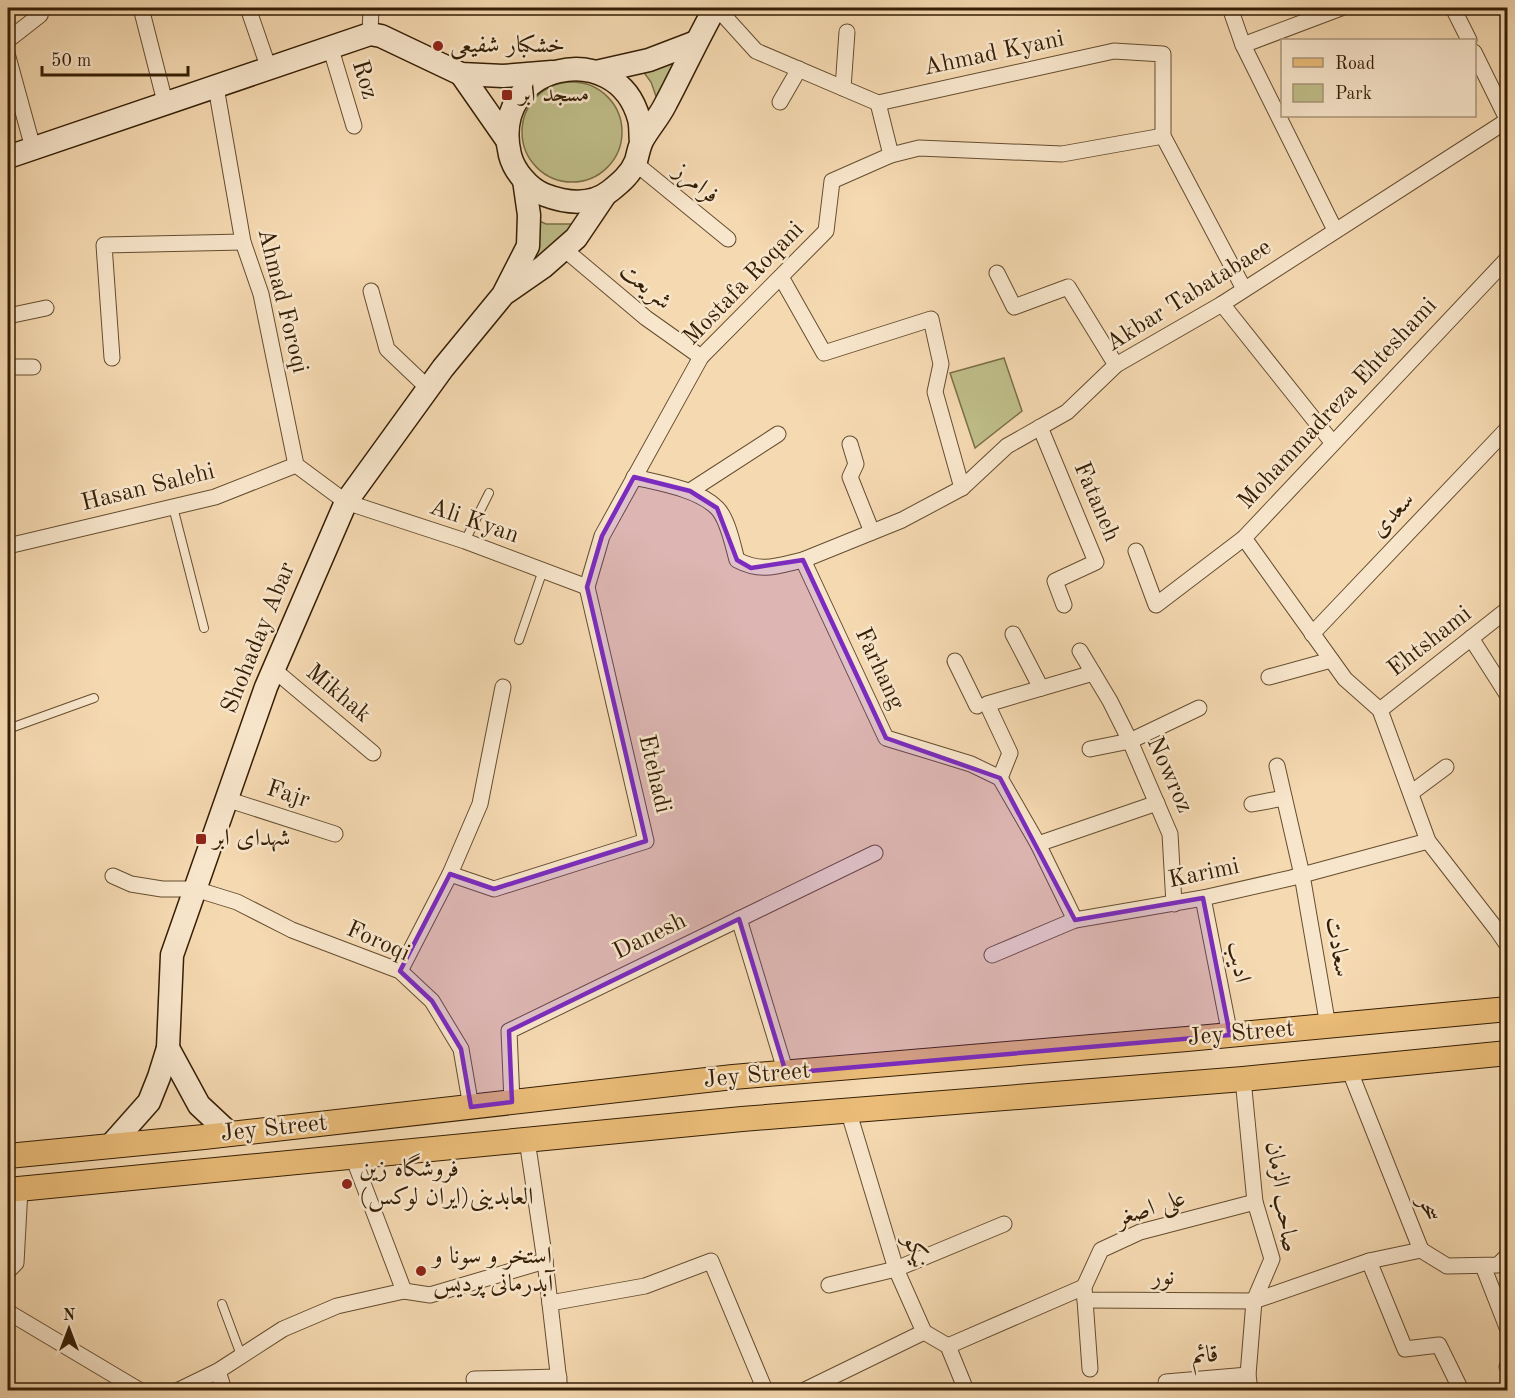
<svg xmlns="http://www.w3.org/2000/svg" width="1515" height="1398" font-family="'Old Standard TT',Amiri,serif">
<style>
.green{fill:#bfbe89;stroke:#7a6e46;stroke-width:1.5}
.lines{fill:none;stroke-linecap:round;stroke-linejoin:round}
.lane-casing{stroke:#654d2f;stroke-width:10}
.street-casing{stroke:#654d2f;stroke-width:17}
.secondary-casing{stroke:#351e04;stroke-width:25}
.primary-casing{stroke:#351e04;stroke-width:26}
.lane{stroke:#f8e6cc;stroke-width:8}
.street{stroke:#f8e6cc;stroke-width:15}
.secondary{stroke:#f8e6cc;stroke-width:22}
.primary{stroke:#eabc78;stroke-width:24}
.marked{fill:#7b2cbf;fill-opacity:0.2;stroke:#7b2cbf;stroke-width:4.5;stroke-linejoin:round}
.poi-dot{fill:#8f2418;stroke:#f8e6cc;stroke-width:2}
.labels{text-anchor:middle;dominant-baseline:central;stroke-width:5;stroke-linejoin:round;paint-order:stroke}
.poi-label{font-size:24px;fill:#351e04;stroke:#f8e6cc;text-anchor:start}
.street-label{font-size:24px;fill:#351e04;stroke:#f8e6cc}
</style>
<rect width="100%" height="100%" fill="#f5d9b1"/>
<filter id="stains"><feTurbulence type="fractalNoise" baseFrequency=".00333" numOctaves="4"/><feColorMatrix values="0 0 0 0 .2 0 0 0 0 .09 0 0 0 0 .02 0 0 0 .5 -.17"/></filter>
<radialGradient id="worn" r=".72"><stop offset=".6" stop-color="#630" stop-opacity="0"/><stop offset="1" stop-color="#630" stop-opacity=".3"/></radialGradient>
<g class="green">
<path d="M686,52L658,102L651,82L642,70Z"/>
<circle cx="572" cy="132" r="50"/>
<path d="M535,219L546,224H574L527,274Z"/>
<path d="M1004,358L1022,411L975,448L950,373Z"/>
</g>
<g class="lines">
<g class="lane-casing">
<g id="lane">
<path d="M173,507L204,628"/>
<path d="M465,541L489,493"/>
<path d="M519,640L543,570"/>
<path d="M8,729L94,698"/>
<path d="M222,1304L241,1355"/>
</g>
</g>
<g class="street-casing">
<g id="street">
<path d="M141,8L165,102"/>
<path d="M248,8L269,69"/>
<path d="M717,8L756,51L878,103L1114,51L1163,54V136L1244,289"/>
<path d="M1230,8L1243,45L1335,230"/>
<path d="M1453,8L1469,40"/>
<path d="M370,34L371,8"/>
<path d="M8,40L40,15L37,8"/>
<path d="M1243,45L1341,8"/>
<path d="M330,46L354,126"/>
<path d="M1474,52L1508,121"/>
<path d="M8,57L33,148"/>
<path d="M216,87L243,242L261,294L296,465L346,502L465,541L587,587"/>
<path d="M843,88L847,32"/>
<path d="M780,102L799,69"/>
<path d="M878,103L891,155"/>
<path d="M635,163L728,239"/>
<path d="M564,249L646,318L701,357"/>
<path d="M997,273L1014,307L1068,287L1116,365"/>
<path d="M781,277L824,353L931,319L941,364L935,392L962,488"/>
<path d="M371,291L387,349L428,388"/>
<path d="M1222,304L1332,442"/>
<path d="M8,316L46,308"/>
<path d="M112,358L104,245L243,242"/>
<path d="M8,367H33"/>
<path d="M1040,427L1096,562L1055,581L1064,605"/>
<path d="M850,444L856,464L850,477L872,532"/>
<path d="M634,477C659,483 698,489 717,508C728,519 733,546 737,560C762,573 777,566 803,560L886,738L971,764L1000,778L1038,844L1075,920"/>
<path d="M690,491L778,434"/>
<path d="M1244,538L1345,679L1380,710L1428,841L1497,930L1508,946"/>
<path d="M8,546L215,497L296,465"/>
<path d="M1136,551L1156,605L1244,538L1508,258"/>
<path d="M803,560L902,520L962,488L1007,446L1067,412L1116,365L1222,304L1508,120"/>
<path d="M1013,634L1041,688"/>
<path d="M1312,634L1508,428"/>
<path d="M1471,638L1508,696"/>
<path d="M1080,651L1110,701L1130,741L1170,834L1174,904"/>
<path d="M955,661L977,706"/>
<path d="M273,669L373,753"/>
<path d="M1269,677L1331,660"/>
<path d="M1380,710L1508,609"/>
<path d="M1090,749L1130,741L1199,708"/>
<path d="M1277,766L1302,875L1328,1026"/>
<path d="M1000,778L1010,753L987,704L1093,673"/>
<path d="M1411,793L1446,767"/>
<path d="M226,799L335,834"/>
<path d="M1252,804L1284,798"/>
<path d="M1038,844L1157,803"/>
<path d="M450,874L494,889L646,841L587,587L602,536L701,357L826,231L832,181L891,155L919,148L1062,154L1163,136"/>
<path d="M113,876L131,884L162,889H195L237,902L292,930L400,971L432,1001L461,1049L471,1107"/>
<path d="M1203,898L1230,1035"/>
<path d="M739,919L786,1073"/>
<path d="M992,955L1075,920L1203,898L1291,878L1428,841"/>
<path d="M400,971L450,874L480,804L503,687"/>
<path d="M1349,1069L1421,1250L1369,1261L1405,1349L1439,1345L1461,1390"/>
<path d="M1243,1079L1255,1202L1272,1259L1254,1301L1248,1375L1250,1390"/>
<path d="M512,1102L509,1031L875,853"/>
<path d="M848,1110L896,1269L924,1332L948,1346L966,1390"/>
<path d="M527,1140L545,1261L560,1390"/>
<path d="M353,1157L404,1291"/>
<path d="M1255,1202L1140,1232L1101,1250L1084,1287L1085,1300L1254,1301L1369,1261"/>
<path d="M1421,1250L1447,1266L1498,1265L1508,1255"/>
<path d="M1483,1266L1508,1330"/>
<path d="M8,1271L16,1263L20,1189"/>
<path d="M829,1285L896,1269L1004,1224"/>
<path d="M1085,1300L1090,1369"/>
<path d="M550,1303L645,1286L711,1261L765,1390"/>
<path d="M8,1312L139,1390"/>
<path d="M948,1346L1084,1287"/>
<path d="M1507,1367L1508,1366"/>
<path d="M218,1371L224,1390"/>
<path d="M474,1379L559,1377"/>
<path d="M1166,1382L1248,1375"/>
<path d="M179,1390L218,1371L283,1329L337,1306L404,1291L430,1295L545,1261"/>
<path d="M805,1390L924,1332"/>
</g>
</g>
<g class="secondary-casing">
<g id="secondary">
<path d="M596,72L649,60L696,42"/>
<path d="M461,74L507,140"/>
<path d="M641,142C640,135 641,126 639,119C617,36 488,63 510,155C514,171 529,189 545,195C566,203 591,206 610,191C620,183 631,174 636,161C638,154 639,146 643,139C650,127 659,117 665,105C682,73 697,40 715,8"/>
<path d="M8,157L370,34L381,36L461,74L503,76L552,72"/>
<path d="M507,292L543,267L576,238L605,195"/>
<path d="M168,1048L199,1105L230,1134"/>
<path d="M110,1146L149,1102L159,1077L168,1048L172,955L266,687L346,502L443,368L503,295L528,246L529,215L524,180"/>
</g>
</g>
<g class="primary-casing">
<g id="primary">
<path d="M8,1156L204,1137L733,1077L1187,1039L1508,1009"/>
<path d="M8,1190L742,1119L1243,1079L1508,1053"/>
</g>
</g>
<use href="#lane" class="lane"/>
<use href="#street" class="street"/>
<use href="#secondary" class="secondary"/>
<use href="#primary" class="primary"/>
</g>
<path class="marked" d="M634,477L690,491L717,508L737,560L751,568L803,560L886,738L1000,778L1075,920L1203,898L1230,1035L786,1073L739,919L509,1031L512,1102L471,1107L461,1049L432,1001L400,971L450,874L494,889L646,841L587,587L602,536Z"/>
<g class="poi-dot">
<circle cx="438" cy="46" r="6"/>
<rect x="501" y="89" width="12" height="12" rx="3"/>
<rect x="195" y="833" width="12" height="12" rx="3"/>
<circle cx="347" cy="1184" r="6"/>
<circle cx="421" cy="1271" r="6"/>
</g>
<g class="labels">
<g class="poi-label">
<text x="450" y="46">خشکبار شفیعی</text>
<text x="519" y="95">مسجد ابر</text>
<text x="213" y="839">شهدای ابر</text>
<text x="359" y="1170">فروشگاه زین<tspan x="359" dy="28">العابدینی(ایران لوکس)</tspan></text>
<text x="433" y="1257">استخر و سونا و<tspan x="433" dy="28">آبدرمانی پردیس</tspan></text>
</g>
<g class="street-label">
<text transform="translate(994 54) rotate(-12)">Ahmad Kyani</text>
<text transform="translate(364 80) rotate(73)">Roz</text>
<text transform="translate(696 184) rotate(39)">فرامرز</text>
<text transform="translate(744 284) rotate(-46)">Mostafa Roqani</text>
<text transform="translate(645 287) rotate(39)">شریعت</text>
<text transform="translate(1189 296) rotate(-32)">Akbar Tabatabaee</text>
<text transform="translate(282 301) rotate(76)">Ahmad Foroqi</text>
<text transform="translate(1338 404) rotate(-47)">Mohammadreza Ehteshami</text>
<text transform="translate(148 488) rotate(-14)">Hasan Salehi</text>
<text transform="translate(1096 502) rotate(67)">Fataneh</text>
<text transform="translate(1393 515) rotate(-47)">سعدی</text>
<text transform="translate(474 522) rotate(19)">Ali Kyan</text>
<text transform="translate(259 638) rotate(-68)">Shohaday Abar</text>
<text transform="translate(1430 642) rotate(-38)">Ehtshami</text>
<text transform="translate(879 669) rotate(65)">Farhang</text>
<text transform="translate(338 694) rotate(40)">Mikhak</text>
<text transform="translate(654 774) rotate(77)">Etehadi</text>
<text transform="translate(1169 775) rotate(66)">Nowroz</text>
<text transform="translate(288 795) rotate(18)">Fajr</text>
<text transform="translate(1204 874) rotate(-12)">Karimi</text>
<text transform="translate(650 937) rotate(-26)">Danesh</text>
<text transform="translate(378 942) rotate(24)">Foroqi</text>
<text transform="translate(1337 947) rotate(80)">سعادت</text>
<text transform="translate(1238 962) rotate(79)">ادیب</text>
<text transform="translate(1241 1034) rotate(-5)">Jey Street</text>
<text transform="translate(757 1076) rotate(-5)">Jey Street</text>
<text transform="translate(274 1129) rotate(-6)">Jey Street</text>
<text transform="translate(1281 1197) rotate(81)">صاحب الزمان</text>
<text transform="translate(1151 1209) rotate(-18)">علی اصغر</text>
<text transform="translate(1429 1209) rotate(68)">سحر</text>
<text transform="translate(915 1252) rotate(71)">نیکو</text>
<text x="1163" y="1278">نور</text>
<text transform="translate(1205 1356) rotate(-5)">قائم</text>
</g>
</g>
<rect width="1515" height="1398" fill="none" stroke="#f5d9b1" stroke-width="30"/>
<rect x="9" y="9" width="1497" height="1380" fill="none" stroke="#351e04" stroke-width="3"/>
<rect x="15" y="15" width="1485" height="1368" fill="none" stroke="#351e04" stroke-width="1.5"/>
<rect x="1281" y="39" width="195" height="78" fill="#f8e6cc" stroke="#aa967c" stroke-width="1.5"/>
<rect x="1293" y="58" width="30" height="9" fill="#eabc78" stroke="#aa967c" stroke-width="1.5"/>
<text x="1335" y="69" font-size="18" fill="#351e04">Road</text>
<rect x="1293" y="84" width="30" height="18" fill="#bfbe89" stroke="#aa967c" stroke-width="1.5"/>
<text x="1335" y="99" font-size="18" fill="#351e04">Park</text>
<g transform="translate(69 1329)" stroke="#f8e6cc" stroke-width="4.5" paint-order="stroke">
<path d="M0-4.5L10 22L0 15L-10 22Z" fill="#351e04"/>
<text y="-9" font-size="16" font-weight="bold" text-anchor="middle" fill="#351e04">N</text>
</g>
<path d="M42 66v9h146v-9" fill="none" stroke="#351e04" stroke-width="3"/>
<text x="51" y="66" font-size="18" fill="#351e04" stroke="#f8e6cc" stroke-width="4.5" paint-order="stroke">50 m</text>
<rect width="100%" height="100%" filter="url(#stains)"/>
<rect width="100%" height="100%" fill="url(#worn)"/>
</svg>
